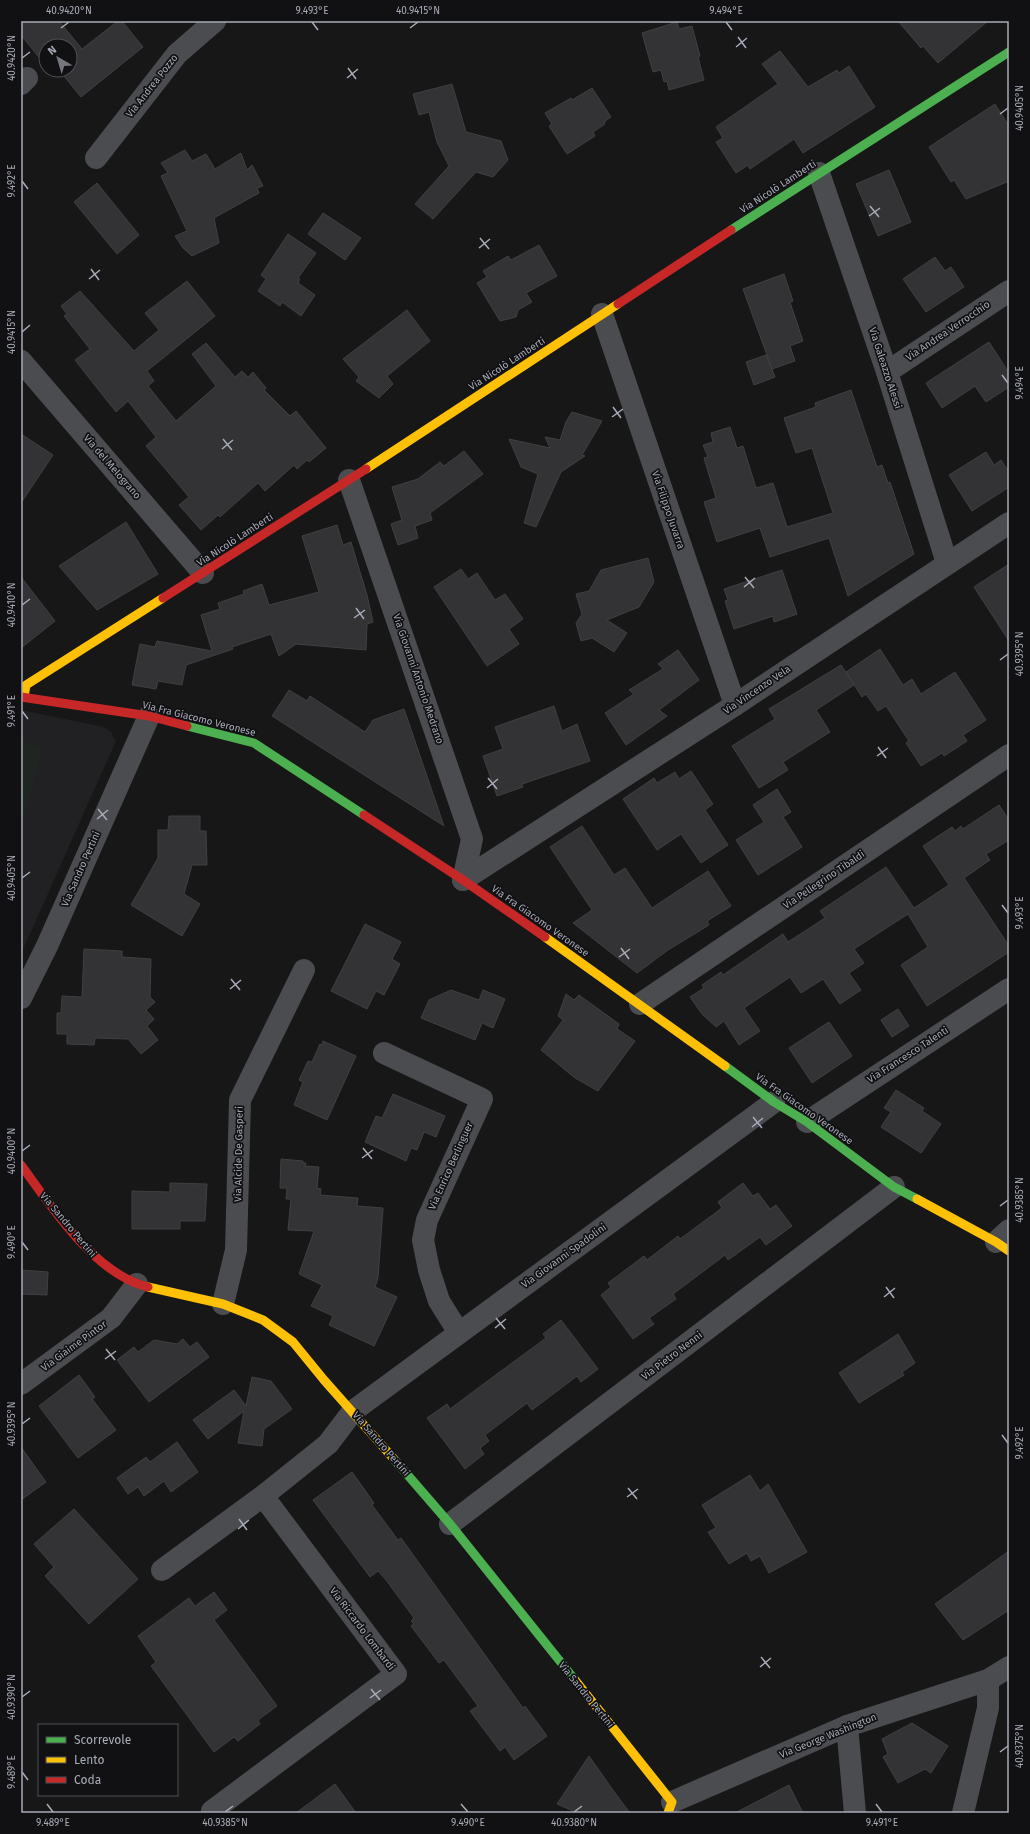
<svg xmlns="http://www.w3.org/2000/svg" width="1030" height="1834" font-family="'Fira Sans',sans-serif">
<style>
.built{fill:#212123}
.green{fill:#1f2621}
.building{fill:#333335;stroke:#404043}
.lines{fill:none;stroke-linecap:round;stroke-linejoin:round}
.street{stroke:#4b4c50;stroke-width:22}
.fast{stroke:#4caf50;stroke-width:9}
.slow{stroke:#ffc107;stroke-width:9}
.jam{stroke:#c62828;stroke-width:9}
.ticks{fill:none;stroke:#a8abb8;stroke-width:1.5}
.labels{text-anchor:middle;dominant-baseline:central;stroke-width:3.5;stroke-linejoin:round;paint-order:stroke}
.street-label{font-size:10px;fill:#a8abb8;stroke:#111113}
.neatline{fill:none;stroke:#a8abb8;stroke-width:1.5}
.ticks-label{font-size:10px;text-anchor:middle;fill:#a8abb8}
</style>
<rect width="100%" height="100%" fill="#171717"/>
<path class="built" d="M21,710L104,727L111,732L116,741L21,954Z"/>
<path class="green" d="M21,742L42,747L24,816L21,815Z"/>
<g class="building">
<path d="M21,21H59L82,49L118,21H122L143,47L81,97L59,70H70V46H46V66L21,35Z"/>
<path d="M898,21H988L938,63L923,46L921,48Z"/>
<path d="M677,22L679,29L692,26L700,56L698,57L704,80L669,90L667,81L664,82L661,70L653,72L642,33Z"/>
<path d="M780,51L808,87L837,70L839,73L849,66L875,107L803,153L794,139L750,169L748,165L736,173L716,142L723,138L716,127L778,84L762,64Z"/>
<path d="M452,84L466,132L501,141L508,160L493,177L476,172L433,219L415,204L449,166L437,142L429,112L419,115L413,94Z"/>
<path d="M592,88L611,117L604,122L605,124L593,132L595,136L567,154L549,126L552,124L545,113L571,98L572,100Z"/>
<path d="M995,104L1009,126V181L966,199L954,180L951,182L929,147Z"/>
<path d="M185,150L192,161L206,154L215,169L241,153L247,170L252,165L263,186L257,188L259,193L214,218L219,243L192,256L183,248L175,236L187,231L161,176L168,173L161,163Z"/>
<path d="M889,170L911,222L878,236L856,184Z"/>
<path d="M97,183L139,235L117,254L74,202Z"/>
<path d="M323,213L361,238L345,260L308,234Z"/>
<path d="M288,234L316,253L298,278L300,279L298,283L315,295L301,316L282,302L280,306L258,291L266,279L261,275Z"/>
<path d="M539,245L557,276L526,293L532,302L518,310L516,317L500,321L477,283L487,277L483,271L508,256L511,260Z"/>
<path d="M935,257L945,271L951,267L964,287L926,312L903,279Z"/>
<path d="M784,274L793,301L790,302L803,341L790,346L795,361L772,369L775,377L754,385L746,362L766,355L772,369L743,289Z"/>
<path d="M187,281L215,316L147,371L154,381L148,386L176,421L216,386L192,354L206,343L235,377L242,371L248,377L253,372L266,388L264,390L290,416L296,411L326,448L309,462L307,460L297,469L294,465L265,491L258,483L220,517L218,515L201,530L179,505L189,497L146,446L156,437L128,401L116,412L75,360L90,349L64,316L67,314L61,306L80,291L134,351L159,330L145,313Z"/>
<path d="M407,310L430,341L387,376L393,384L379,398L356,381L359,377L343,359Z"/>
<path d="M989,342L1009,373V387L986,402L975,386L942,408L926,383Z"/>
<path d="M851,390L877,467L882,465L888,483L890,482L914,554L848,596L829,538L770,557L760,528L717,542L704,502L716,498L704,458L708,457L703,445L713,442L711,433L730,427L737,448L743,446L756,488L773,483L787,527L833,513L812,448L796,453L784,418L816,407L815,403Z"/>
<path d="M572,412L602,421L582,455L585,456L561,472L536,527L524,523L538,474L521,467L509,439L550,448L545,437L560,440L566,422Z"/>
<path d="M21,434L53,455L21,503Z"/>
<path d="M464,451L483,474L430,513L432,520L415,526L418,538L398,545L391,524L402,520L392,487L418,479L440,462L444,466Z"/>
<path d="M986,452L994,465L1001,460L1009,472V487L972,511L949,475Z"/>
<path d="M126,522L158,574L97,610L59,566Z"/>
<path d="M337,525L343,545L351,542L367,595L373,622L367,624L366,650L296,644L279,656L271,634L232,647L233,649L186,665L182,685L158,681L156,689L132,685L140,644L155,647L157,641L212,651L201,615L220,609L218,603L244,594L243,591L262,584L269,605L319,592L302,536Z"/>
<path d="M648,558L654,582L639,607L607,620L627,633L614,652L592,638L581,641L576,623L582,614L576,594L589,591L601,570Z"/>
<path d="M1009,564V641L974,587Z"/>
<path d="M461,569L468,579L477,573L495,600L505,594L523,619L509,629L519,644L487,666L434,587Z"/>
<path d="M782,570L797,614L774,622L773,616L734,629L725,601L728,600L724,589Z"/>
<path d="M21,577L55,621L21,648Z"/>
<path d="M880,649L903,685L912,679L921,694L955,672L986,720L963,735L967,741L944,756L942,753L921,766L906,743L909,741L886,706L878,711L866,694L862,697L846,672Z"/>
<path d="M678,650L699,680L659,710L667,716L626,745L605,713L634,694L629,690L663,669L658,664Z"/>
<path d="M841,665L854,685L816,710L830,732L783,762L788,770L759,788L732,746L775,719L769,709Z"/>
<path d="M289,690L307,701L310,696L365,732L373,720L404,709L444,826L272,716Z"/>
<path d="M554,706L562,731L577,724L590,761L522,784L523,787L497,796L483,756L503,749L495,727Z"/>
<path d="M691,771L713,804L705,810L728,845L701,863L681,834L657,850L623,799L654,778L657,783L675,772L679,779Z"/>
<path d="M777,789L791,812L783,817L802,847L758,875L736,840L764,822L753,805Z"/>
<path d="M999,805L1009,820V840L986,854L990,860L964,878L1009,946V952L927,1006L901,965L928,947L908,914L854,949L864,963L849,973L861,990L840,1004L823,979L801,993L790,977L744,1008L760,1031L739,1045L724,1021L716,1027L702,1014L690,997L704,988L702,985L721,972L723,975L783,934L788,942L825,918L820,911L886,867L914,908L949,885L923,846L952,827L955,831L961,826L963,829Z"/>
<path d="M169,816H200V831H206L207,865H192L184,894L200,904L182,936L131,905L158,858V830H168Z"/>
<path d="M582,826L614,875L625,868L652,908L708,871L731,906L707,921L709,925L668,950L637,973L573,923L592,910L550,847Z"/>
<path d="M365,924L401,942L392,959L400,964L384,995L376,991L367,1009L331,991Z"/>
<path d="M84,949L122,951V957L151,959L150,997L155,1002L146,1010L154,1019L147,1026L158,1040L141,1054L128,1039L95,1038L94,1045L67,1044V1034H57V1013H61L62,996L82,997Z"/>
<path d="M451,990L479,1000L483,990L505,999L493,1028L482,1023L475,1040L421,1018L429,1000Z"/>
<path d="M566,994L574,1000L579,995L619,1024L617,1029L635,1041L598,1091L575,1078L541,1050L563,1020L558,1016Z"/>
<path d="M898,1009L909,1026L892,1037L881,1020Z"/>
<path d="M829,1022L852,1056L812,1083L789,1048Z"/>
<path d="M323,1041L356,1056L327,1120L294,1105L303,1082L299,1080L308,1061L312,1062L320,1044L322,1045Z"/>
<path d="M896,1090L924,1108L922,1111L941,1124L921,1153L881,1127L891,1112L884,1108Z"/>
<path d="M393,1094L445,1116L436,1137L424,1132L417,1150L411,1148L406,1161L365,1142L376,1116L382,1118Z"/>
<path d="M281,1159L303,1161V1163H306L305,1166L319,1167L317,1188L321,1189L320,1195L358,1198L357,1206L383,1208L378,1278L375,1287L397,1297L374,1346L329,1325L333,1316L311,1306L322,1285L299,1274L314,1231L288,1230L291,1199H286L287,1188H280Z"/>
<path d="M170,1183L207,1184L205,1221H180V1229H132V1191L170,1192Z"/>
<path d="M743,1183L753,1196L758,1193L770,1209L776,1205L792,1226L766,1245L760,1237L728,1260L725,1255L673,1294L676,1299L649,1318L654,1324L633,1339L601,1295L611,1287L608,1283L644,1256L647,1260L678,1236L680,1239L722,1208L718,1202Z"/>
<path d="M21,1270L48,1272L47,1295L21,1294Z"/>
<path d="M561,1320L598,1369L581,1382L577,1376L532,1410L527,1403L485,1435L489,1441L480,1448L484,1454L465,1469L427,1418L447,1404L450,1409L493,1377L546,1338L543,1334Z"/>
<path d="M898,1334L915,1363L902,1372L904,1375L859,1403L839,1373Z"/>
<path d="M183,1339L190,1347L197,1342L209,1357L149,1402L117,1360L134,1347L138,1352L154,1340L177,1344Z"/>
<path d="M79,1375L95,1397L92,1399L116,1430L78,1458L39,1406Z"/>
<path d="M252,1377L271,1381L292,1409L264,1429L262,1446L238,1443L244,1411L208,1439L193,1420L234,1390L246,1406Z"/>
<path d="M177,1442L198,1472L171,1492L164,1481L144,1496L138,1487L128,1494L117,1478L146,1457L150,1462Z"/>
<path d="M21,1447L46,1482L21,1500Z"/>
<path d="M352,1472L374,1503L372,1505L398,1540L401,1538L523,1708L525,1706L547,1736L514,1760L505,1747L500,1751L470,1711L478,1706L444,1660L439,1663L411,1626L414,1624L411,1621L414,1618L386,1580L378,1571L370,1577L313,1500Z"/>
<path d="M750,1475L760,1491L768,1484L807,1552L769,1573L760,1556L751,1561L747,1553L729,1564L708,1532L716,1528L702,1505Z"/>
<path d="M74,1509L138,1579L89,1624L45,1576L54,1567L34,1544Z"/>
<path d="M1009,1551V1610L963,1640L935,1604Z"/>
<path d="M214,1592L227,1610L214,1620L277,1706L258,1720L260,1724L238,1741L234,1737L214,1752L151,1666L156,1662L138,1636L189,1598L195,1606Z"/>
<path d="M912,1723L948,1746L931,1773L925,1769L898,1783L883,1757L888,1754L882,1739Z"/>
<path d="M589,1756L615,1793L630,1813H578L557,1804Z"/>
<path d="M335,1784L356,1813H296Z"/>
<path d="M789,1785L803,1813H735Z"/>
</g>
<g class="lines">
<g class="street">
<path d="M21,84L27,78"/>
<path d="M96,158L177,54L215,21"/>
<path d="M819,173L887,372L947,563"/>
<path d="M602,314L735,705"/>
<path d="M21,361L203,573"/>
<path d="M887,372L1009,291"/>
<path d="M349,480L472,839L463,880"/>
<path d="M463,880L735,705L1009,523"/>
<path d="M21,998L47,946L149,716"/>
<path d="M640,1004L1009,755"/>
<path d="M384,1053L482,1099L427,1220L423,1240L429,1270L439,1301L459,1333"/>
<path d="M807,1122L1009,989"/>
<path d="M996,1242L1009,1230"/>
<path d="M223,1304L236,1250L240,1100L304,970"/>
<path d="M21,1384L111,1318L137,1284"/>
<path d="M450,1524L894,1187"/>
<path d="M162,1570L263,1496L328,1444L353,1411L774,1102"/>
<path d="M847,1726L855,1813"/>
<path d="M672,1802L847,1726L988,1680L1009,1667"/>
<path d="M212,1811L396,1674L263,1496"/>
<path d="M963,1813L988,1708V1680"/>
</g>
<g class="fast">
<path d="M731,230L1009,52"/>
<path d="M187,726L254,743L364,815"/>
<path d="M725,1066L774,1102L807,1122L894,1187L917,1199"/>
<path d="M393,1458L450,1524L575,1680"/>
</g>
<g class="slow">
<path d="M366,469L618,304"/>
<path d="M24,697L26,685L163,598"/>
<path d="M545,937L725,1066"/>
<path d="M917,1199L996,1242L1009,1251"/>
<path d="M148,1287L223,1304L263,1320L293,1342L324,1380L393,1458"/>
<path d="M575,1680L672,1802L668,1813"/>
</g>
<g class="jam">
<path d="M618,304L731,230"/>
<path d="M163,598L366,469"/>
<path d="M21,697L149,716L187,726"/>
<path d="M364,815L463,880L545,937"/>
<path d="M21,1165C52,1207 94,1274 148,1287"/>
</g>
</g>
<path class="ticks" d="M312,22L318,30M726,22L732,30M61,28L69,22M410,28L418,22M738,37L746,48M736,47L747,38M22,58L30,52M348,68L356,79M347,78L358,69M1000,114L1008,108M22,181L28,189M870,206L879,217M869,216L880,208M480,238L489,249M479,248L490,239M91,269L99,280M89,279L100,270M22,332L30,325M1002,375L1008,383M613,407L621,418M612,417L623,409M223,439L232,450M222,449L233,440M745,577L754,588M744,587L755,578M22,605L30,599M356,608L364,619M354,618L365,610M1000,660L1008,654M22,711L28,719M878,747L886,758M877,756L888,748M488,778L497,789M487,788L498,779M98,809L107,820M97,819L108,810M22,878L30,872M1002,905L1008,913M621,948L629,959M619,957L630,949M231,979L240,990M230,989L241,980M753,1117L762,1128M752,1127L763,1118M363,1148L372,1159M22,1151L30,1145M362,1158L373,1150M1000,1206L1008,1200M22,1242L28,1250M886,1287L894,1298M884,1297L895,1288M496,1318L505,1329M495,1328L506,1319M106,1349L115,1360M105,1359L116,1351M22,1424L30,1418M1002,1435L1008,1443M628,1488L637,1499M627,1497L638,1489M239,1519L247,1530M238,1529L249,1520M761,1657L770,1668M760,1667L771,1658M371,1689L380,1700M22,1697L30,1691M370,1698L381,1690M1000,1752L1008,1746M22,1772L28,1780M47,1804L53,1812M461,1804L468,1812M876,1804L882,1812M225,1812L233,1806M574,1812L582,1806"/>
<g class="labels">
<g class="street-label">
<text transform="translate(152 86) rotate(-52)">Via Andrea Pozzo</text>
<text transform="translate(778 187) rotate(-33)">Via Nicolò Lamberti</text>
<text transform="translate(948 331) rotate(-34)">Via Andrea Verrocchio</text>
<text transform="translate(507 364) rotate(-33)">Via Nicolò Lamberti</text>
<text transform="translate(885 368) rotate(72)">Via Galeazzo Alessi</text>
<text transform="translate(112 467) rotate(49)">Via del Melograno</text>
<text transform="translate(668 510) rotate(71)">Via Filippo Juvarra</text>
<text transform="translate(235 540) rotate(-33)">Via Nicolò Lamberti</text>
<text transform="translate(418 679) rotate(71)">Via Giovanni Antonio Medrano</text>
<text transform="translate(757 690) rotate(-34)">Via Vincenzo Vela</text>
<text transform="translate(199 719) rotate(14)">Via Fra Giacomo Veronese</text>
<text transform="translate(81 869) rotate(-66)">Via Sandro Pertini</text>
<text transform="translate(824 880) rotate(-34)">Via Pellegrino Tibaldi</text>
<text transform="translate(540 921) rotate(35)">Via Fra Giacomo Veronese</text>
<text transform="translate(908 1055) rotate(-33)">Via Francesco Talenti</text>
<text transform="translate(804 1109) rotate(35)">Via Fra Giacomo Veronese</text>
<text transform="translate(239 1154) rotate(-89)">Via Alcide De Gasperi</text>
<text transform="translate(451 1166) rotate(-66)">Via Enrico Berlinguer</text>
<text transform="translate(68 1225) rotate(50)">Via Sandro Pertini</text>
<text transform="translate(564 1256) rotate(-36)">Via Giovanni Spadolini</text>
<text transform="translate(74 1346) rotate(-36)">Via Giaime Pintor</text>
<text transform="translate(672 1356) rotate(-37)">Via Pietro Nenni</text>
<text transform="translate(381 1444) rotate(49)">Via Sandro Pertini</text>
<text transform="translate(362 1629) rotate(53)">Via Riccardo Lombardi</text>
<text transform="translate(586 1695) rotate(51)">Via Sandro Pertini</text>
<text transform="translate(828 1736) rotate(-22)">Via George Washington</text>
</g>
</g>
<rect width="1030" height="1834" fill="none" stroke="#111113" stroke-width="44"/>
<rect x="38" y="1724" width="140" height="72" fill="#111113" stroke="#4d4f55"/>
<rect x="46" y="1737" width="20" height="6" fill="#4caf50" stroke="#4d4f55"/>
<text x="74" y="1744" font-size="12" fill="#a8abb8">Scorrevole</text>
<rect x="46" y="1757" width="20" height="6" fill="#ffc107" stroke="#4d4f55"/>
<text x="74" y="1764" font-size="12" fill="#a8abb8">Lento</text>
<rect x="46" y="1777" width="20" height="6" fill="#c62828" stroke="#4d4f55"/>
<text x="74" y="1784" font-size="12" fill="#a8abb8">Coda</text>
<g transform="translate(58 58) rotate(322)"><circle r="19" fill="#111113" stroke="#4d4f55"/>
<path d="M0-3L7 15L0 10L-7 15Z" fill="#757780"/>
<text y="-6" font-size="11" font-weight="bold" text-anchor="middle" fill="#a8abb8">N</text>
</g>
<rect x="22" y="22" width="986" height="1790" class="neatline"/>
<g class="ticks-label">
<text x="69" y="14">40.9420°N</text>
<text x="312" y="14">9.493°E</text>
<text x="418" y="14">40.9415°N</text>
<text x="726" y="14">9.494°E</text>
<text transform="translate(11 58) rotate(-90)" y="4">40.9420°N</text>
<text transform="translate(1019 108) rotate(-90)" y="4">40.9405°N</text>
<text transform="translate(11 181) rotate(-90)" y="4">9.492°E</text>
<text transform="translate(11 332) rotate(-90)" y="4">40.9415°N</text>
<text transform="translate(1019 383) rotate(-90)" y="4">9.494°E</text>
<text transform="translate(11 605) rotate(-90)" y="4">40.9410°N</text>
<text transform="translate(1019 654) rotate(-90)" y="4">40.9395°N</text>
<text transform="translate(11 711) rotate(-90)" y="4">9.491°E</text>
<text transform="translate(11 878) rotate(-90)" y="4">40.9405°N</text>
<text transform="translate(1019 913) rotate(-90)" y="4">9.493°E</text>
<text transform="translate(11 1151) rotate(-90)" y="4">40.9400°N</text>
<text transform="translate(1019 1200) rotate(-90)" y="4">40.9385°N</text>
<text transform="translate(11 1242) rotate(-90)" y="4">9.490°E</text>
<text transform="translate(11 1424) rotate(-90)" y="4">40.9395°N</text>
<text transform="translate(1019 1443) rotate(-90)" y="4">9.492°E</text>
<text transform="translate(11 1697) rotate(-90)" y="4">40.9390°N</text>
<text transform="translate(1019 1746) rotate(-90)" y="4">40.9375°N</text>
<text transform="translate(11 1772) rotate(-90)" y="4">9.489°E</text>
<text x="53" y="1826">9.489°E</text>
<text x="225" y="1826">40.9385°N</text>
<text x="468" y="1826">9.490°E</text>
<text x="574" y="1826">40.9380°N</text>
<text x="882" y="1826">9.491°E</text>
</g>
</svg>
